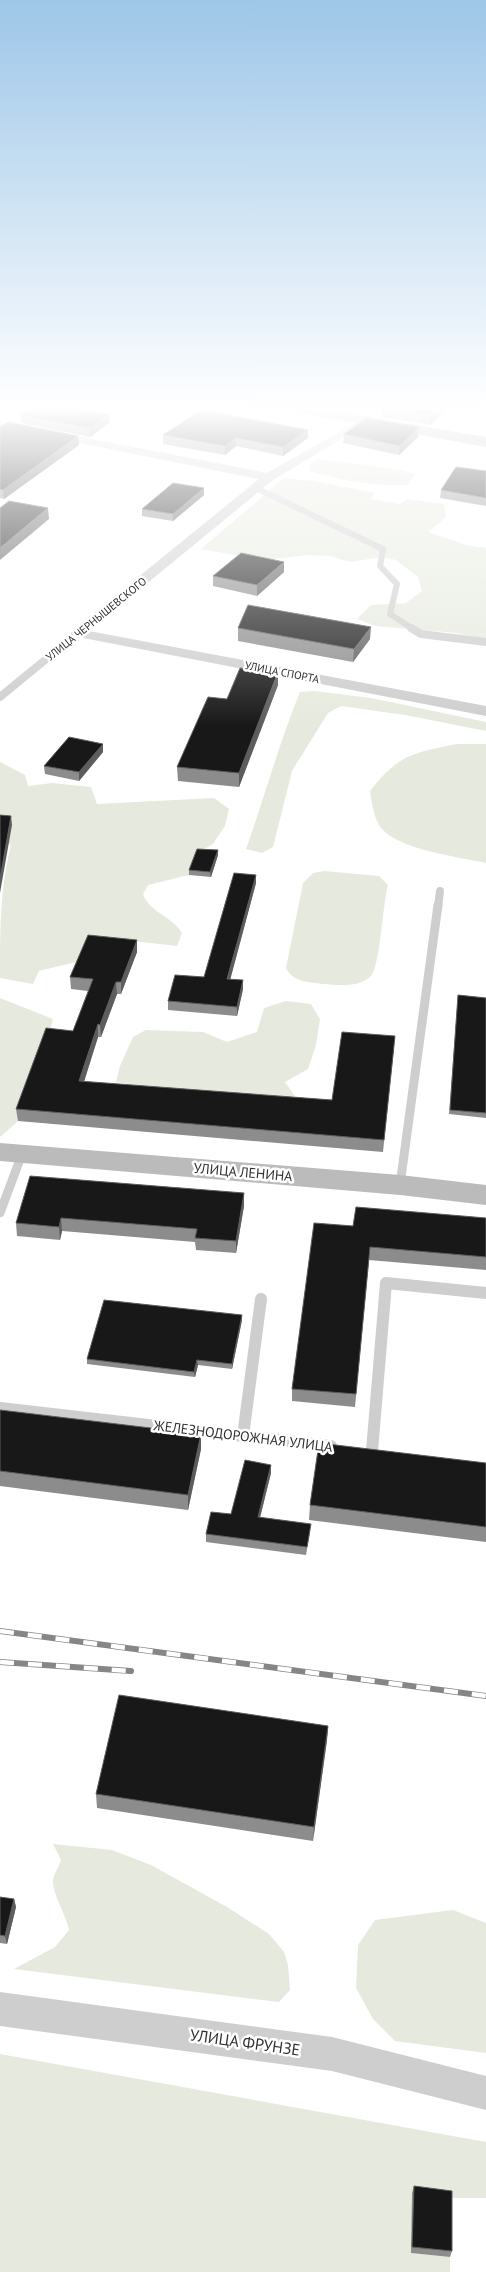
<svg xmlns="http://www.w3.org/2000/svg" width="486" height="2272" font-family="'PT Sans',sans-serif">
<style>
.green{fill:#e6eade}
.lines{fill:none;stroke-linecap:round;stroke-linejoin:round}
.lane-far3{stroke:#cecece;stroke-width:6}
.lane-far2{stroke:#cecece;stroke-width:8}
.lane-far1{stroke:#cecece;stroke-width:9}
.lane{stroke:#cecece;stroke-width:12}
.street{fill:#cecece;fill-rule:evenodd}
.secondary{fill:#bbb;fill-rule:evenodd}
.primary{fill:#a9a9a9;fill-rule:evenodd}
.rail-casing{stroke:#868686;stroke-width:6}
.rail{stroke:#fff;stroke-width:4.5;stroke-dasharray:14;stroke-linecap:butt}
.wall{fill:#8c8c8c}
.shaded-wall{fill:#5d5d5d}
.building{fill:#181818;stroke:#5d5d5d}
.labels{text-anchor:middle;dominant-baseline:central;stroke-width:5;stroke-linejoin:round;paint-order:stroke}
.far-street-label{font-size:11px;fill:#313131;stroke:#fff}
.street-label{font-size:14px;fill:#313131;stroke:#fff}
.near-street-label{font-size:16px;fill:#313131;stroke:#fff}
</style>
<rect width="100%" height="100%" fill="#fff"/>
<g class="green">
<path d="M319,459L399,470L415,474L408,485C374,487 342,480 309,471L310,464Z"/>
<path d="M284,478L313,481L375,493L370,499L400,504L407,499L444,504L446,517L428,532L466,545L486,548V640L456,633L376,626L357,619L371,605L406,603L422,591L418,577L396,560L382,557L350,562L330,556L307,555L265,560L201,549Z"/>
<path d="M314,691L371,698L486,722V731L405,715L341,706L328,713L292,771L273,847L262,853L246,849C265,796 279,743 300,692Z"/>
<path d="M457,744H486V863C459,857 393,849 379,825C373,814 372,803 370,791C399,754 413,753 457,744Z"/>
<path d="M0,762L25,775L28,786L52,783L91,787L97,804L214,798L229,809L225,826L213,844L197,853L189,875L148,885L143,894C150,913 172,916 182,933L177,946L107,938L84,960L39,971L33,984L0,978C0,934 0,887 11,845L0,840Z"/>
<path d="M324,871L379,876L388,885C383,902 380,966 371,976C359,988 338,985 323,984C308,982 293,982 286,968L303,883L313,873Z"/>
<path d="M0,998L53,1019L47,1041L18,1121L0,1137Z"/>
<path d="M286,1001L311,1004L320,1019L316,1045L308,1069L285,1082L295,1096C240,1106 171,1090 116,1082L120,1066L133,1037L146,1030L203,1032L227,1042L257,1032L264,1008Z"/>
<path d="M53,1844L112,1850L151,1865L227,1907L269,1934L284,1952L288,1965L290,1990L279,2002L14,1969L55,1947L69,1930C66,1914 52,1894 53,1880C54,1874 59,1866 61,1860Z"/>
<path d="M453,1910L486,1923V2053L395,2041L373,2019L356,1988L358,1945L375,1920Z"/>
<path d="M0,2054L486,2142V2198H450L411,2253L450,2257V2272H0Z"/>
</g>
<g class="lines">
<path class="lane-far3" d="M256,488L383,549L380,566L397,584L390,614L413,629"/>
<g class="lane-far2">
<path d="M411,628L421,634L486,642"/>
<path d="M0,697L78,633"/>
<path d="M438,907L440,891"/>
</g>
<g class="lane-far1">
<path d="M400,1185L438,905"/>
<path d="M0,1213L22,1154"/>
</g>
<g class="lane">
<path d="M0,1408L331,1446"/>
<path d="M243,1436L261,1299"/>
<path d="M372,1451L386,1283L486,1293"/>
</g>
<g class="street">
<path d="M364,418L370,421L368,423L273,480L89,631L486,706V716L73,636L71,633L73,630L259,479L0,427V421L267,473Z"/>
<path d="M0,1992L332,2037L486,2076V2110L332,2071L0,2026Z"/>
</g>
<path class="secondary" d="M0,1143L400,1175L486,1185V1205L400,1195L0,1161Z"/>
<path class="primary" d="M292,409H324L486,437V447L299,413Z"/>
<g class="rail-casing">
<g id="rail">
<path d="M0,1631L486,1696"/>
<path d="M0,1662L131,1671"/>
</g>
</g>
<use href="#rail" class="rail"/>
</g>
<g class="wall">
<path d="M29,409H98L93,412L109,423L90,437L21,423L20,415Z"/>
<path d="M370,409H447L430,425L382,417V411Z"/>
<path d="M0,427L78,436L79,445L4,499L0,498Z"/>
<path d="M419,427L418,437L399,455L343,443L344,434Z"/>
<path d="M308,430V438L283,456L236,446L225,455L163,444V435Z"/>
<path d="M486,471V506L440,498L441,490Z"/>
<path d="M204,488V495L173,521L142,516V509Z"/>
<path d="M284,572L257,596L213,586V576Z"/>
<path d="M238,628L370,639L353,662L238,641Z"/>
<path d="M278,685L239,787L178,781L177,767L227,699Z"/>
<path d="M103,744V752L79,781L45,774L44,766Z"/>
<path d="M218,850V855L211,877L189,875V870Z"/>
<path d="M256,875V883L230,979L243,989L237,1016L168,1010V1001L204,977Z"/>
<path d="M137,940V952L121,994H117L101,1037H98L84,1082L332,1100L394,1048L383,1152L18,1121L16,1109L73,1031L88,991L71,989L70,977Z"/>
<path d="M458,995L486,998V1118L449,1114Z"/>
<path d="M244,1193V1206L236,1253L196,1250L195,1242L62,1231L60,1240L17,1236L16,1223Z"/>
<path d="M486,1218V1270L369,1260L355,1407L292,1401V1389L353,1226Z"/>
<path d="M242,1320L232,1369L198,1365L195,1377L87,1364V1359Z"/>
<path d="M0,1410L201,1449L188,1510L0,1486Z"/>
<path d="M486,1463V1542L309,1520L310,1505Z"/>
<path d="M271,1473L260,1518L310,1532L306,1555L206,1542V1534L231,1514Z"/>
<path d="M328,1726L327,1740L313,1841L97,1808L96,1794Z"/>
<path d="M0,1897L14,1899L16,1907L7,1944L0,1943Z"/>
<path d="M414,2186L452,2251L450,2257L411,2253L412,2193Z"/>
</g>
<g class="shaded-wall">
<path d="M85,409H98L82,419V411Z"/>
<path d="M437,409H447L430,425V415Z"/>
<path d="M109,414V423L90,437V428Z"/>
<path d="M419,427L418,437L399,455L400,446Z"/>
<path d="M308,430V438L283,456V447Z"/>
<path d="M78,436L79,445L4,499L3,490Z"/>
<path d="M236,438V446L225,455V446Z"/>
<path d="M204,488V495L173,521V514Z"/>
<path d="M48,508L49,519L0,560V548Z"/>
<path d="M284,562V572L257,596V585Z"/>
<path d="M371,627L370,639L353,662L354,649Z"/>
<path d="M278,672V685L239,787V773Z"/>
<path d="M103,744V752L79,781V772Z"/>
<path d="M11,816L12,825L0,893V879Z"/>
<path d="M218,850V855L211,877L210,872Z"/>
<path d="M256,875V883L228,988L227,979Z"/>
<path d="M137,940V952L121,994V982Z"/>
<path d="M243,980V989L237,1016V1007Z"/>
<path d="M116,982L117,994L101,1037L100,1025Z"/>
<path d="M98,1024V1037L80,1094L79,1081Z"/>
<path d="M244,1193V1206L236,1253V1241Z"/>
<path d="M61,1218L62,1231L60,1240L59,1227Z"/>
<path d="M242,1315V1320L232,1369V1364Z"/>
<path d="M197,1360L198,1365L195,1377L194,1372Z"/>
<path d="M201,1434V1449L188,1510V1495Z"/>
<path d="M271,1465V1473L258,1525V1517Z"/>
<path d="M328,1726L327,1740L313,1841L314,1827Z"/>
<path d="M14,1899L16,1907L7,1944L5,1936Z"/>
</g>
<g class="building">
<path d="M29,409H85L82,411L109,414L90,428L20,415Z"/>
<path d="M394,409H437L430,415Z"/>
<path d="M201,410L308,430L283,447L236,438L225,446L163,435Z"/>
<path d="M367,418L419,427L400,446L344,434Z"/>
<path d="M8,422L78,436L3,490L0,489V427Z"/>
<path d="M456,467L486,471V498L441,490Z"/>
<path d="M173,483L204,488L173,514L142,509Z"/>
<path d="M9,501L48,508L0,548V508Z"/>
<path d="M241,553L284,562L257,585L213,576Z"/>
<path d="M248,605L371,627L354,649L238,628Z"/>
<path d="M240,668L278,672L239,773L177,767L208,697L227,699Z"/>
<path d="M69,737L103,744L79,772L44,766Z"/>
<path d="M0,815L11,816L0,879Z"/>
<path d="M197,849L218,850L210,872L189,870Z"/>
<path d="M234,873L256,875L227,979L243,980L237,1007L168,1001L175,975L204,977Z"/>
<path d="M88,935L137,940L121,982H116L100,1025L98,1024L79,1081L332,1100L342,1032L395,1036L384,1140L16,1109L46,1028L73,1031L93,979L70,977Z"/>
<path d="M458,995L486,998V1113L450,1110Z"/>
<path d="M30,1176L244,1193L236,1241L195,1238L197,1229L61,1218L59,1227L16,1223Z"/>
<path d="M356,1207L486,1218V1257L370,1247L356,1394L292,1389L314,1223L353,1226Z"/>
<path d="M104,1300L242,1315L232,1364L197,1360L194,1372L87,1359Z"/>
<path d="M0,1410L201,1434L188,1495L0,1471Z"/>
<path d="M319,1443L486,1463V1527L310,1505Z"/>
<path d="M245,1460L271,1465L258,1517L311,1524L307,1547L206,1534L211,1512L231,1514Z"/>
<path d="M119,1695L328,1726L314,1827L96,1794Z"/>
<path d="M0,1897L14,1899L5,1936L0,1935Z"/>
<path d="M414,2186L452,2191V2251L412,2247Z"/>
</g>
<linearGradient id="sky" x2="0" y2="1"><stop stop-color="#9dc6e8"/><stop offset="0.56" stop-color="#fff"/><stop offset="1" stop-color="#fff" stop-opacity="0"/></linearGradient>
<rect width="486" height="727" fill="url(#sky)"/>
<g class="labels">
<g class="far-street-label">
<text transform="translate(96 619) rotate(-39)">УЛИЦА ЧЕРНЫШЕВСКОГО</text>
<text transform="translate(282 672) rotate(11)">УЛИЦА СПОРТА</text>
</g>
<g class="street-label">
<text transform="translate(243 1172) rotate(5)">УЛИЦА ЛЕНИНА</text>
<text transform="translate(243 1436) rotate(7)">ЖЕЛЕЗНОДОРОЖНАЯ УЛИЦА</text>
</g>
<g class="near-street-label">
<text transform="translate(245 2042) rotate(8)">УЛИЦА ФРУНЗЕ</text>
</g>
</g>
</svg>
